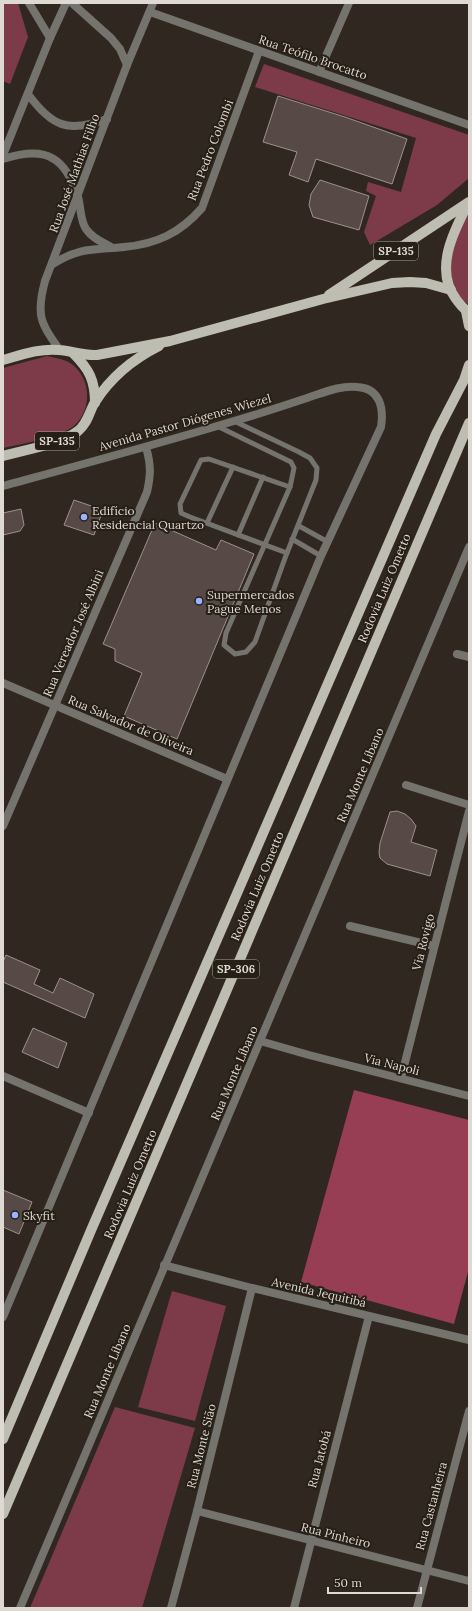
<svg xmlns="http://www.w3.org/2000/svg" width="472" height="1611" font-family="Lora,serif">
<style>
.green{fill:#7d3b4a}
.forest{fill:#973e55}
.building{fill:#574a46;stroke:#9e8f8a}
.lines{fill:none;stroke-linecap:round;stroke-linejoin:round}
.lane{stroke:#74736e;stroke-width:5}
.street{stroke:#74736e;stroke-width:8}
.primary{stroke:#bebdb1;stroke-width:10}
.poi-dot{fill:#9cb4fd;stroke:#261f16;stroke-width:1.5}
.labels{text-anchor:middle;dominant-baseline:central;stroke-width:4;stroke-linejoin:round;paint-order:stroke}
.shield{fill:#261f16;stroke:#a7a19a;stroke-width:1}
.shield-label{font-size:11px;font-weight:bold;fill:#ded9d3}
.street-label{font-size:12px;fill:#ded9d3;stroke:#261f16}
.poi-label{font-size:12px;fill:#ded9d3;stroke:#261f16;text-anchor:start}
</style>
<rect width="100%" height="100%" fill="#302820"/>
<g class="green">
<path d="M3,3H18L28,37L10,84L3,81Z"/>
<path d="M264,64L469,135V178L437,205L370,245L364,232L376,196L366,191L368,182L401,192L416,138L255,87Z"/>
<path d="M469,213V305C436,280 453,241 469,213Z"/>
<path d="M47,356C56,358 65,359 73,365C91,380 92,409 75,425C62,437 21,444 3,448V368Z"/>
<path d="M172,1291L226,1306L195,1421L138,1407Z"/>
<path d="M115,1407L195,1428L142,1608H30Z"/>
</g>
<path class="forest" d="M354,1090L469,1120V1268L454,1324L301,1282Z"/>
<g class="building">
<path d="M278,96L345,117L407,139L392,184L316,159L308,182L289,175L297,152L263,142Z"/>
<path d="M320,180L369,196L359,230L313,217L309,205L311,194Z"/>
<path d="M74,500L103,510L94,535L64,525Z"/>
<path d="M21,509L24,525L20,531L3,535V513Z"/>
<path d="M155,523L216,550L221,540L254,554L177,739L124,716L142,673L115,661V649L103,644Z"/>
<path d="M397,811L405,814L411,819L416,826L411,842L437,850L430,876L387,864L380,858L379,853L380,843L390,812Z"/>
<path d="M6,955L40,970L34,984L53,993L60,978L94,994L85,1018L3,982V962Z"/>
<path d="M33,1028L67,1043L58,1068L22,1052Z"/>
<path d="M3,1190L32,1202L19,1234L3,1227Z"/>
</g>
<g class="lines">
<g class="lane">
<path d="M217,426L291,462L294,468L290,487L226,633L224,645L235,654L246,652L255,642L285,558L316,480L317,468L310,458L299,452L234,421"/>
<path d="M207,523L233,467"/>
<path d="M299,526L328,542"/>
<path d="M238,535L263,477"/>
<path d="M292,539L321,556"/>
<path d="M287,553L190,517L181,513L180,504L201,460L209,459L290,487"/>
</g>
<g class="street">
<path d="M29,3L50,38"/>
<path d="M72,3L111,38L120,49L127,65"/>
<path d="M150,12L469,125"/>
<path d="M319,72L349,3"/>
<path d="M28,94C52,127 68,133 107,119"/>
<path d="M3,155L50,38L66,3"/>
<path d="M3,159C34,149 58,150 72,182C74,187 77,192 78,197C81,207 80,220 86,229C92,238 102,242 111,247"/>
<path d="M53,264C79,247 95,250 124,247C157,244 180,233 202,208L259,51"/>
<path d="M60,350C40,324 36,314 45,281L127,65L153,3"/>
<path d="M3,486C80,465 158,444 234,421C259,414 283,406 307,398C323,393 340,385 357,387C380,388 384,408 381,427L321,556L3,1317"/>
<path d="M457,654L469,657"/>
<path d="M3,683L227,779"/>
<path d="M406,785L469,805"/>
<path d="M3,826L147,492C151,474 151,465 146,447"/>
<path d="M350,926L434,946"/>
<path d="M260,1041L309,1055L469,1096"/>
<path d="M3,1076L89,1113"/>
<path d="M401,1078L469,811"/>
<path d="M164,1265L252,1288L469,1340"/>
<path d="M197,1511L469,1581"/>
<path d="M20,1608L469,547"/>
<path d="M171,1608L197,1511L252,1288"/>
<path d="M294,1608L369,1316"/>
<path d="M417,1608L469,1411"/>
</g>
<g class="primary">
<path d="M468,204C453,232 434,270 456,299C460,304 463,309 469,312"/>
<path d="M329,295L469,202"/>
<path d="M466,311L469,326"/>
<path d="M73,353C89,369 95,380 95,403"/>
<path d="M3,360C21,355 40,348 59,350C72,351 84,356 97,355L170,341L323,299L392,283L410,282L426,283L451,290"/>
<path d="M3,456C24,450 62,444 78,431C88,423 89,412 95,402C111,377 133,359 159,346"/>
<path d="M3,1439L92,1228L436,434L464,380L469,365"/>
<path d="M3,1514L469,423"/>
</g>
</g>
<g class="poi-dot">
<circle cx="84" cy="517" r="4"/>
<circle cx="199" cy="601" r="4"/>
<circle cx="15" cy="1215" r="4"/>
</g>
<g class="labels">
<g class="shield">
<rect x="374" y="242" width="44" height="18" rx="3"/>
<rect x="35" y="432" width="44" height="18" rx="3"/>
<rect x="213" y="960" width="46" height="18" rx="3"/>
</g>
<g class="shield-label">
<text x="396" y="251">SP-135</text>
<text x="57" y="441">SP-135</text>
<text x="236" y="969">SP-306</text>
</g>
<g class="street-label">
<text transform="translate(313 57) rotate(19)">Rua Teófilo Brocatto</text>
<text transform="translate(210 150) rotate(-69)">Rua Pedro Colombi</text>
<text transform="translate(74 173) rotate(-70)">Rua José Mathias Filho</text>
<text transform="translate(185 422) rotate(-16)">Avenida Pastor Diógenes Wiezel</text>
<text transform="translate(384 588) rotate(-67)">Rodovia Luiz Ometto</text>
<text transform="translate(73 633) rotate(-67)">Rua Vereador José Albini</text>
<text transform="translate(131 725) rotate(23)">Rua Salvador de Oliveira</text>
<text transform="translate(360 775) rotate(-67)">Rua Monte Líbano</text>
<text transform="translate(257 886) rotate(-67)">Rodovia Luiz Ometto</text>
<text transform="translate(423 942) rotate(-76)">Via Rovigo</text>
<text transform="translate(392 1064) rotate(14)">Via Napoli</text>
<text transform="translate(234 1073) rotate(-67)">Rua Monte Líbano</text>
<text transform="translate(130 1184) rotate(-67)">Rodovia Luiz Ometto</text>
<text transform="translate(319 1292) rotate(13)">Avenida Jequitibá</text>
<text transform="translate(107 1371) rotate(-67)">Rua Monte Líbano</text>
<text transform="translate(201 1446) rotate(-76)">Rua Monte Sião</text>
<text transform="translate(319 1459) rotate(-75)">Rua Jatobá</text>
<text transform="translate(431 1506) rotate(-75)">Rua Castanheira</text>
<text transform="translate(336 1535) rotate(14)">Rua Pinheiro</text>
</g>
<g class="poi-label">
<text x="92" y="510">Edifício<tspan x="92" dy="14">Residencial Quartzo</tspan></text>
<text x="207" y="594">Supermercados<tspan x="207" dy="14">Pague Menos</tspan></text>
<text x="23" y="1215">Skyfit</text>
</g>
</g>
<rect width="472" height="1611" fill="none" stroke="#ded9d3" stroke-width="8"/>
<path d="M328 1587v6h93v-6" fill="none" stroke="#ded9d3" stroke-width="2"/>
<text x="334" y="1587" font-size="12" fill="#ded9d3" stroke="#261f16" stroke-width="3" paint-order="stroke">50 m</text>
</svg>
